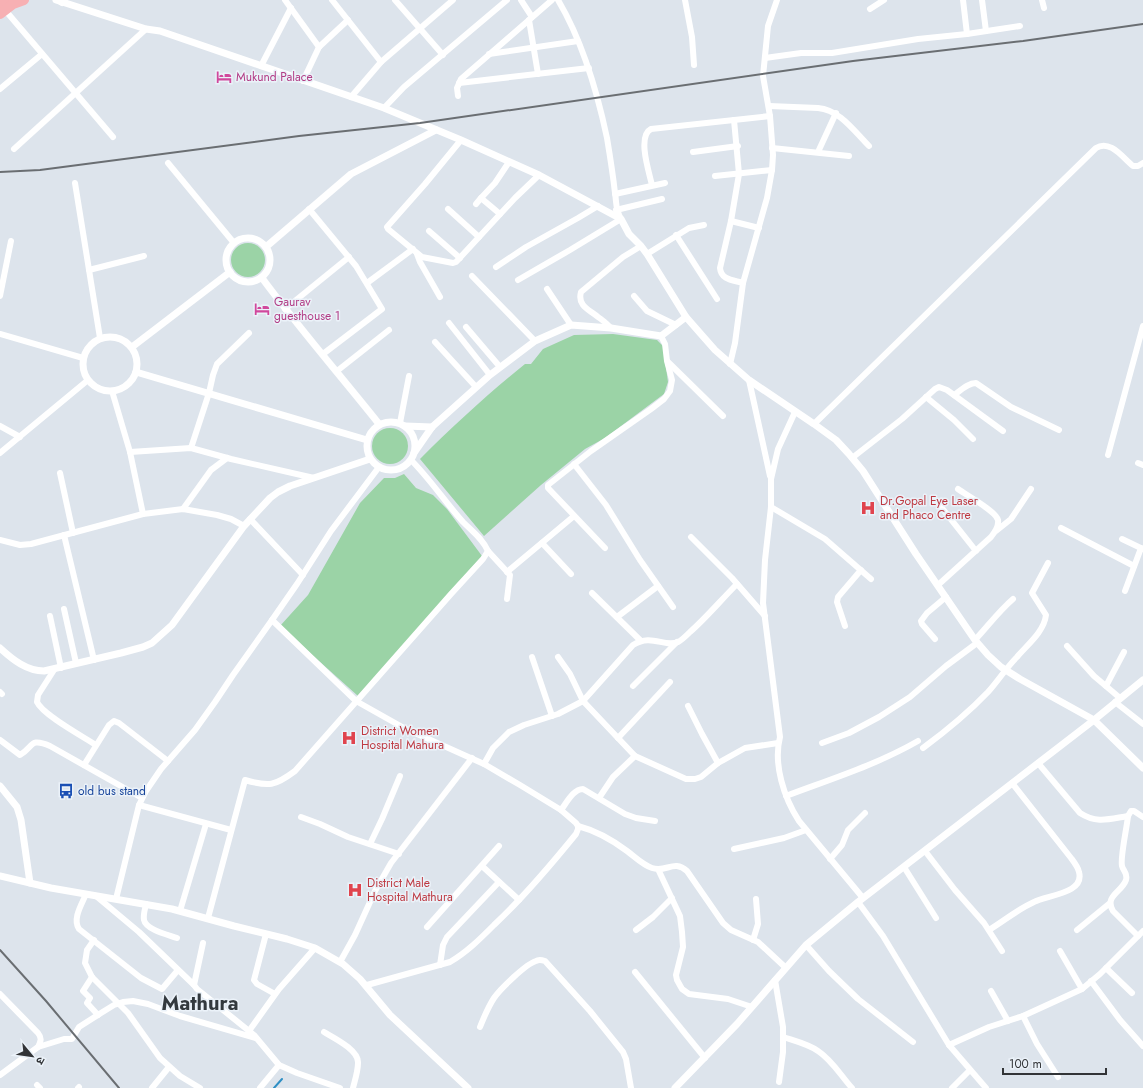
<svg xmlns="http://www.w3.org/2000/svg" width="1143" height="1088" font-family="Jost,'Noto Sans Devanagari',sans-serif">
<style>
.green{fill:#9bd3a6}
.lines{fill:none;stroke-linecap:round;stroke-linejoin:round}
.stream{stroke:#2e8fc4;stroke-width:2}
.minor{stroke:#fff;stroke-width:6}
.tertiary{stroke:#fff;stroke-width:7}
.secondary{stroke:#fff;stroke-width:8}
.trunk{stroke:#f7b0b3;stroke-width:10}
.rail{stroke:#6a6e72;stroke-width:2}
.labels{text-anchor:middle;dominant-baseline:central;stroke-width:3;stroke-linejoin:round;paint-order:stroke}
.hotel-label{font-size:12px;fill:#b23c85;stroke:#ebf2f9;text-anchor:start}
.health-label{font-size:12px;fill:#be3a42;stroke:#ebf2f9;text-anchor:start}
.transit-label{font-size:12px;fill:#164399;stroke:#ebf2f9;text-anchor:start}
.town-label{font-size:20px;font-weight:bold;fill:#33393e;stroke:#ebf2f9}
</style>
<rect width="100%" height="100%" fill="#dde4ec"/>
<g class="green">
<circle cx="248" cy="260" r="17"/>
<path d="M613,334L657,340L663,346L668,382L664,394L605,438L585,449L541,485L484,536L420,459C454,425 488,394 525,364H531L543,349L574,335Z"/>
<circle cx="390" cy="446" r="18"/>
<path d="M404,474L416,488L433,495L447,509L482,556L358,696L280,626L308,595L360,503L384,478H395Z"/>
</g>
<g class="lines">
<path class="stream" d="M274,1088L282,1079"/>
<g class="minor">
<path d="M285,0L319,47"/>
<path d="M332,0L381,62"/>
<path d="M395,0L443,55"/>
<path d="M521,0L532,17"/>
<path d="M685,0L692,37L694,65"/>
<path d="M963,0L967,34"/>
<path d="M982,0L986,31"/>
<path d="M1042,0L1044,8"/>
<path d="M870,9L884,0"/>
<path d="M5,10L113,137"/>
<path d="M529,20L538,74"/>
<path d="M489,54L578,41"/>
<path d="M765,58L801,53H832L918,39L967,34L1020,26"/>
<path d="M261,66L291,8"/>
<path d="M303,81L319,47L348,20"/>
<path d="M459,83L589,68"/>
<path d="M0,89L42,54"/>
<path d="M458,96L457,88L461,79L552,0"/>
<path d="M351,97L381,62L453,0"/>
<path d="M769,106L818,108C840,110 854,131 869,146"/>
<path d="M384,108L404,87L507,0"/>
<path d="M734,120L739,174L731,221L720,268C721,280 733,280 743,283"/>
<path d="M461,140L425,184L387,227L388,229L422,257L453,263L456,262L515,198L539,175"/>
<path d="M772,148L849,156"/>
<path d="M14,149L146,29"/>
<path d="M693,152L738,146"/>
<path d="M818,152L836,113"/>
<path d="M168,163L234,243"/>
<path d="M715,176L772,170"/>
<path d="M75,183L100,338"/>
<path d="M652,185C649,172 637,136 651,129L770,116"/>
<path d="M615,194L665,183"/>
<path d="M481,198L495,183L509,162"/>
<path d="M476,204L481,198L500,214"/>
<path d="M309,209L356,266L382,309L323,354"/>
<path d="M448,209L479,237"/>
<path d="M616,210L662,199"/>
<path d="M731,221L759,228"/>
<path d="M429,231L460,258"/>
<path d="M676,235L717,299"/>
<path d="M417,254L420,262L440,297"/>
<path d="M647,254L689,228L704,225"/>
<path d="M496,267L526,247L578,218L598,206"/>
<path d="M89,270L144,256"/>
<path d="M472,276L535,341"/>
<path d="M518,280L570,250L621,219C615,208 617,205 615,193C613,175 610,156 607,138C597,91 583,42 558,0"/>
<path d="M367,283L413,249"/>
<path d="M547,289L571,325"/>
<path d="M0,296L11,241"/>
<path d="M634,296L647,311L676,325"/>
<path d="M285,309L349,257"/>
<path d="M449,323L490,375"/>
<path d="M466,327L500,367"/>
<path d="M611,328C607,324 603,320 598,317C590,310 577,306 581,292L623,257L641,246"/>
<path d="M0,334L83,358"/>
<path d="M435,342L476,387"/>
<path d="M668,362L723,416"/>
<path d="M730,364L735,343L743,283L767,198L772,170L773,155L770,116L763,76L768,26L777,0"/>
<path d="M337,371L389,330"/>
<path d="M749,380L770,476"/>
<path d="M112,391L130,452L143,514"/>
<path d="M954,395C961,390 968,383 976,383L1011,407L1059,430"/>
<path d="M926,397L954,420L973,439"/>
<path d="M795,412L778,449L771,479V507L765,560L763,603L780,737C773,764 784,798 799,821L863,898"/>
<path d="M400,423L409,376"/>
<path d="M814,424L1096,148C1110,139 1123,158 1133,166H1138L1143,163"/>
<path d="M0,426L20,437"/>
<path d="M191,448L209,393L213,375L217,364L249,333"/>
<path d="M130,452L191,448L231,459L314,478"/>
<path d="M0,453L88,380"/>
<path d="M1108,455L1143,326"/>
<path d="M852,458L902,419L935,389L939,387L947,390L1003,431"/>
<path d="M1138,463L1143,465"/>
<path d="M574,464L606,505L640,560L673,607"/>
<path d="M60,473L73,533"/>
<path d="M938,503L976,551"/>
<path d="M771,507L825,539L871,579"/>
<path d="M183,509L211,470L227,458"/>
<path d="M250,519L303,575"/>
<path d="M1061,528L1134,566"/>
<path d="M996,531L1011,519L1031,489"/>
<path d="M64,535L94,660"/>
<path d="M691,537L732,578L765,616"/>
<path d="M1122,539L1143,549"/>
<path d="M0,540L20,545L31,544L143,514L183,509L217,515L231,519L244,526"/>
<path d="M542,543L571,574"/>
<path d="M605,548L548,488V485L591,451L651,409L664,399L670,391L672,380L667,361L665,344L661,336"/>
<path d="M488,551L510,575L507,599"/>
<path d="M507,572L574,516"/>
<path d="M938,585L991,537C995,532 999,526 998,520C996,511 966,495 958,489"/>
<path d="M1125,591L1141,548"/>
<path d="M592,593L640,640"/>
<path d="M64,609L76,663"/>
<path d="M50,616L61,668"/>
<path d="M617,617L658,586"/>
<path d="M845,626L837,602L838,597L861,570"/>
<path d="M935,639L922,624L921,621L927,613L946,597"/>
<path d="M975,640C988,626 999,611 1013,599"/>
<path d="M1067,646L1094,676L1120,698"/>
<path d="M532,657L552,716"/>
<path d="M558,657L570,674L583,701L635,756L686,779H695L701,777L718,763L745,748L778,743"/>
<path d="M54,670L38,695L37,702C43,715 82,736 96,745"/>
<path d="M633,686L677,642"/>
<path d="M1106,686L1124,652"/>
<path d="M0,692L2,694"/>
<path d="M1115,702L1143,724"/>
<path d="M688,706L702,734L718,763"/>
<path d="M618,738L670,682"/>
<path d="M0,740L20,755C34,747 29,737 50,746L142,798"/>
<path d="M822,743L849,733L879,717L910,697L946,666L977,643"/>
<path d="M923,748C946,731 968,713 988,692C998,681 1006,668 1017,657C1027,645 1044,632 1046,615L1032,593L1048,563"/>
<path d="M1038,763L1080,813C1097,824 1109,819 1128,816"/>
<path d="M484,764L493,748L509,732L524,725L558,714L583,701L633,645C652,633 664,648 678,642C682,640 686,636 690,632C706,618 721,600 737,584"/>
<path d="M84,765L109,725L114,721L119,723L168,761"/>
<path d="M786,796C831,779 876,765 918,741"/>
<path d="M599,798L613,777L635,756"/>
<path d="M139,805L231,830"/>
<path d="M561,810C566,804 573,789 583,789L625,814L636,818L655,821"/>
<path d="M301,817L320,824L348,837L399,854"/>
<path d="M578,826C597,831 611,839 627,851C635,857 643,865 652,868C666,873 674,859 687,871L723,923L731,930L758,942L786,968"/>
<path d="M370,844L382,819L400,776"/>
<path d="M734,849L784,838L806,830"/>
<path d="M925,851L955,890L984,923L1002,951"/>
<path d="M830,859L842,845L848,830L865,813"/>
<path d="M482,866L519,900"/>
<path d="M904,867L936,918"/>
<path d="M658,869L680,916L682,932L683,947L676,975L677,980L682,989L689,994L728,999L752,1007"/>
<path d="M86,894C82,904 72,919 79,929L141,978L162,989L178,970"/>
<path d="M96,896L139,932L194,985L197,989L254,1035L279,1065L297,1073L340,1088"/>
<path d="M116,899L139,805L146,791L161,769L195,730L215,702L233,675L272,620"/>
<path d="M858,902L883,936L949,1045L986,1088"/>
<path d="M146,904C145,909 143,915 144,920C146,930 169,935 177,938"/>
<path d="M180,911L206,824"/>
<path d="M208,918L245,780C269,787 275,786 295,771L451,594L483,559L488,551C483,539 472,531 463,522C445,502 430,479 411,460"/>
<path d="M427,927L499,846"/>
<path d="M636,930L653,917L672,898"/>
<path d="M989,930C1004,921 1018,909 1034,902C1046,895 1085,894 1079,872C1078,867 1074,862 1071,858L1012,783"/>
<path d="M1077,930L1110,903"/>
<path d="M266,934L254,980L257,984L275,994"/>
<path d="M1138,936L1113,911C1104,896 1122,892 1126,880C1128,873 1123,871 1122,866C1120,858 1127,827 1128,816L1131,811H1134L1143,817"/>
<path d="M94,940L87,950L85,963L92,977L128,1013L160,1058L180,1076L200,1088"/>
<path d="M753,940L758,924L756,899"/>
<path d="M806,945L829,971L858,999L913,1042"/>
<path d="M1060,951L1082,989"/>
<path d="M340,962L355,935L375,891L391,863L472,758"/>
<path d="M440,965L443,945L447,937L499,882"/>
<path d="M1106,968L1132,993"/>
<path d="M635,972L705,1058"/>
<path d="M92,977L83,991L90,998L87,1003L98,1015"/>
<path d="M775,980L783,1027V1052L779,1082"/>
<path d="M1091,981L1120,1020L1143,1046"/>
<path d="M194,985L203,943"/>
<path d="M367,985L450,962C467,952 480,939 494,925C524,897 550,866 576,834L578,829V826L576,823L561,810L520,785L484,764L404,728L356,701L272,620L297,584L331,531L379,467"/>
<path d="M991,991L1008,1021"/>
<path d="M0,994L38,1033C42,1038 41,1041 38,1047L0,1075"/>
<path d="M1023,1016L1037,1044L1058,1077"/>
<path d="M480,1027C484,1017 488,1007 494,998C500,989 526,964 536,961C539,959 542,960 545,961L590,1011L623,1052L626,1059L631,1088"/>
<path d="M249,1031L279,989L315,948"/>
<path d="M324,1032C334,1038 359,1050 358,1063C358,1071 355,1080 353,1088"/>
<path d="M783,1037C795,1041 808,1044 818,1051C832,1060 841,1076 852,1088"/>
<path d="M949,1045L989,1027L1023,1016L1082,989L1100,974L1143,931"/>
<path d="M38,1047L64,1039H72L79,1027L101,1013L114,1005L123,1002L133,1001L148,1004L180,1016L256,1038"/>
<path d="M37,1085L40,1088"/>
<path d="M78,1088L79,1087"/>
<path d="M152,1088L169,1067"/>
<path d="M260,1088L279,1065"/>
<path d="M952,1088L970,1070"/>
</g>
<g class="tertiary">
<path d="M56,0L146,29L160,31L384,108L461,140L539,175L621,219L629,234L641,246L647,254L686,317L700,333L715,350L749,380L814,424L836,440L849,454L863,471L916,554L975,640L988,655L1001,667L1020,679L1094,720L1143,768"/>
<circle cx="248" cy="260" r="22"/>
<path d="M267,246L351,174L436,130"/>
<path d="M262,278C299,328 340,375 379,424"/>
<circle cx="110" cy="364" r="27"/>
<path d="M132,347L230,272"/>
<path d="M136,372L367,440"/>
<circle cx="391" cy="446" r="24"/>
<path d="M405,426L432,427"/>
<path d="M414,453L432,427L490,375L535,341L571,325L611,328L661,336L686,317"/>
<path d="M0,648C13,660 27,671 44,671L121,653L143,647L152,643L172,625L244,526L270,498L278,492L290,486L370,459"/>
<path d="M0,786L17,807L21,820L30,883"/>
<path d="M0,876L51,888L172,909L234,926L287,939L315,948L343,964L360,979L390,1015L468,1088"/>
<path d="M675,1088L737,1024L806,945L858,902L1094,720L1143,680"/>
</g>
<path class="secondary" d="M62,2L63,0"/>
<g class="trunk">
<path d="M0,4L8,0"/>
<path d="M0,14L13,4L24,0"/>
</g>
<g class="rail">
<path d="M0,172L40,170L299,136L420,123L853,61L1023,41L1143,24"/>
<path d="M0,950L46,1001L119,1088"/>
</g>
</g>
<defs>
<g id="hotel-bare" transform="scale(1.2)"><path d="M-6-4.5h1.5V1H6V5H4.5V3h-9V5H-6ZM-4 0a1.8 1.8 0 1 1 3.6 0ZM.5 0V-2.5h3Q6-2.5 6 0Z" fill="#d1479c" stroke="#ebf2f9" stroke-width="2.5" paint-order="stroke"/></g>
<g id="hospital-bare" transform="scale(1.2)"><path d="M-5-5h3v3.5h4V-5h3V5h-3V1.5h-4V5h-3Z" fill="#e0444e" stroke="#ebf2f9" stroke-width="2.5" paint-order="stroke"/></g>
<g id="bus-bare" transform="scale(1.2)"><path d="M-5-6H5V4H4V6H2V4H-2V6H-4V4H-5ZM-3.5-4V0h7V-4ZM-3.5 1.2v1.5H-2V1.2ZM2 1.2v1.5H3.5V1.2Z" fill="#1a4fb4" stroke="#ebf2f9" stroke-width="2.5" paint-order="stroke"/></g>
</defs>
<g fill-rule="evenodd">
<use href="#hotel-bare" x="224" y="77"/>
<use href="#hotel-bare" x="262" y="309"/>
<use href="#hospital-bare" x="868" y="508"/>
<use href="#hospital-bare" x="349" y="738"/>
<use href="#bus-bare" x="66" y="791"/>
<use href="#hospital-bare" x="355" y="890"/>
</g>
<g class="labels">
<g class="hotel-label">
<text x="236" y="77">Mukund Palace</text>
<text x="274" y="302">Gaurav<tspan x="274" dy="14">guesthouse 1</tspan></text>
</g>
<g class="health-label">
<text x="880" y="501">Dr.Gopal Eye Laser<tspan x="880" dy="14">and Phaco Centre</tspan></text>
<text x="361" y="731">District Women<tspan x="361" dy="14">Hospital Mahura</tspan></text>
<text x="367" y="883">District Male<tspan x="367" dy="14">Hospital Mathura</tspan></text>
</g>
<g class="transit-label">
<text x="78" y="791">old bus stand</text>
</g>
<g class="town-label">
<text x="200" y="1003">Mathura</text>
</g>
</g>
<g transform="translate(32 1056) rotate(119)" stroke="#ebf2f9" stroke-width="3" paint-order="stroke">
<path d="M0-3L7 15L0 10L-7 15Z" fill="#323437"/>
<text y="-6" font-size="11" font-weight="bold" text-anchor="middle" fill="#323437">उ</text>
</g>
<path d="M1003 1068v6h103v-6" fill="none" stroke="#323437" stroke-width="2"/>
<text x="1009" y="1068" font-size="12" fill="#323437" stroke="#ebf2f9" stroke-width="3" paint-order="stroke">100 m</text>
</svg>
